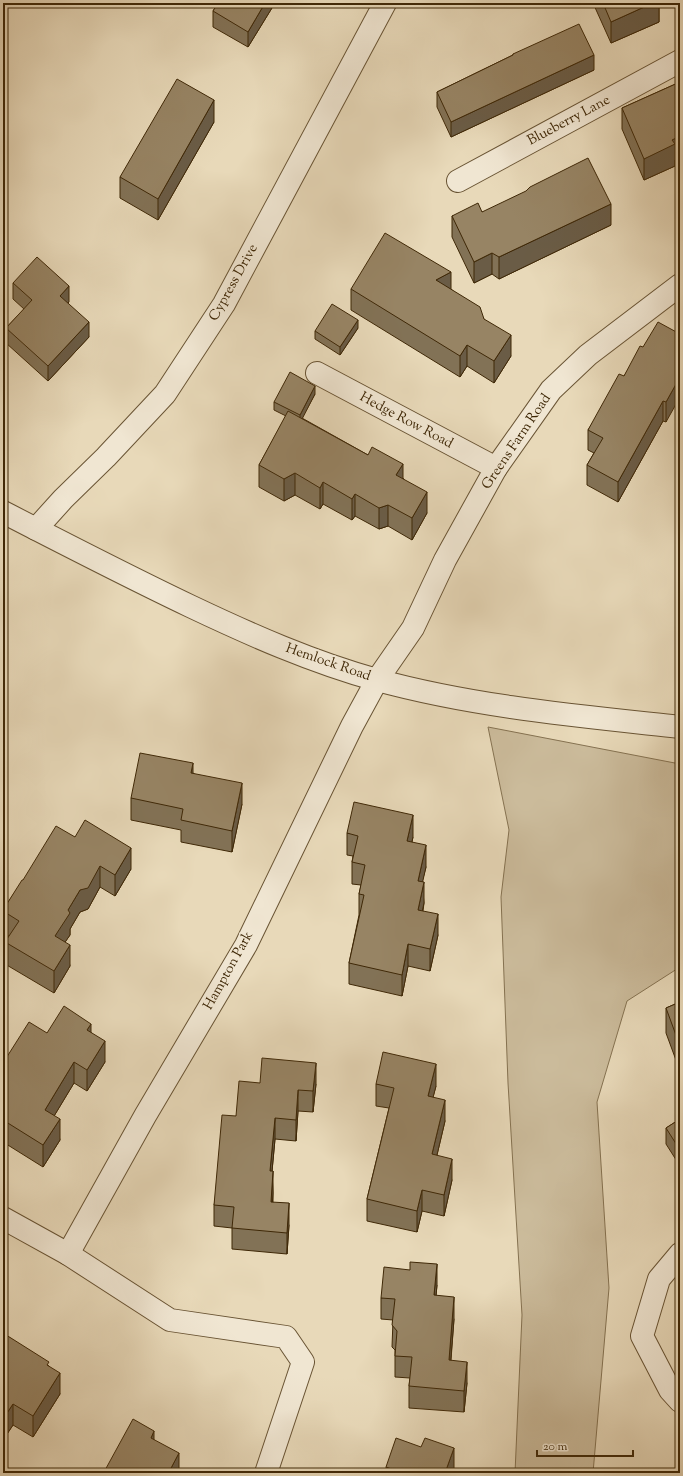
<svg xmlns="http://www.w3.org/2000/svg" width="683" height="1476" font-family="'Sorts Mill Goudy',serif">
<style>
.green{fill:#cbbb9b;stroke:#857251}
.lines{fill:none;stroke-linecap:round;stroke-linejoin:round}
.minor-casing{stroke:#695434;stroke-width:24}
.minor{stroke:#f0e6d2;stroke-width:22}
.wall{fill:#827256;stroke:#3f2807}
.shaded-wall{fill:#6a5c46;stroke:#3f2807}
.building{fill:#978464;stroke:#3f2807}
.labels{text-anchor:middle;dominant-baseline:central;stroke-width:3.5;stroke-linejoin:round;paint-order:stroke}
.street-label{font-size:14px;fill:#3f2807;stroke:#f0e6d2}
</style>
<rect width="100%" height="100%" fill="#e8d9b9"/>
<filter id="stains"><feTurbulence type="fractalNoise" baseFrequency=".005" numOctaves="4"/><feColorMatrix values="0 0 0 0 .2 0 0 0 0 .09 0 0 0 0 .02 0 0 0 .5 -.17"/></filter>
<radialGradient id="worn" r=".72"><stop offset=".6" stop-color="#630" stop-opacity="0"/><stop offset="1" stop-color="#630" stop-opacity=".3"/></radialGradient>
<path class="green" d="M488,727L680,764V967L627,1001L597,1102L609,1288L593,1473H515L522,1315L508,1083L501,897L509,830Z"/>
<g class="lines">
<g class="minor-casing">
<g id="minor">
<path d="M458,181L680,61"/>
<path d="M317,373L496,468"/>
<path d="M3,512C65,544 127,576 190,606C251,635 312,662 377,680C476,707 579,716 680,727"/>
<path d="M36,529L63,499L106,457L165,394L224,304L385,3"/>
<path d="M3,1218L68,1254L170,1320L286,1337L303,1362L266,1473"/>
<path d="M68,1254L145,1116L246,945L352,726L377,680L413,628L445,560L496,468L551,390L588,355L680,285"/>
<path d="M680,1254L659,1279L642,1336L670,1390L680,1401"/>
</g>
</g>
<use href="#minor" class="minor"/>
</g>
<g class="wall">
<path d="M218,3H275L248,47L213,27V11Z"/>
<path d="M593,3H659V22L611,43Z"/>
<path d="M513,54L594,70L451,137L437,107V92L513,55Z"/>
<path d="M680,82V157L675,160V166L644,180L622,129V108Z"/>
<path d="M214,122L158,220L120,198V177Z"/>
<path d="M482,212L611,225L499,279L492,274L474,283L452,237V216Z"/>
<path d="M13,283L69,302L68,303L89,337L48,381L6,343V328L24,309L13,299Z"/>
<path d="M351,289H451L484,319L511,356L494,383L467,366L460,377L351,310Z"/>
<path d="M358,328L340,355L315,339V331Z"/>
<path d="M680,334L666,422L663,421L618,502L587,485V465L594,453L588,450V430L624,376L643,347Z"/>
<path d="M315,394L302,418L368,455L403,478L427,513L412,540L388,526L379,529L355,516L352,520L323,504L320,509L295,495L284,501L259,487V465L286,416L274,410V402Z"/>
<path d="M193,773L242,804L232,852L181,842V830L131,820V798Z"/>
<path d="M347,833L413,837L412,842L426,867L422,882L424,903L423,911L438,935L430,971L408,966L402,996L349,984V963L359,915V894L361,885L352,884V862L353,856L347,855Z"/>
<path d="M75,837L131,869L115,896L100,887L88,909L80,912L70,929V935L65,942L70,966L54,993L5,964V942L9,936L3,933V910L23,880Z"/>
<path d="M680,1002V1071L666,1033V1008Z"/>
<path d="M91,1032L105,1062L87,1091L74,1083L54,1116L60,1140L43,1167L3,1142V1063L47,1033Z"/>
<path d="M260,1083L316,1084L313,1112L298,1111L296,1141L275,1139L272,1171L273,1193V1202L289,1225L287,1254L232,1249V1228L214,1226V1205L236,1116Z"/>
<path d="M376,1084L436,1086L433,1097L445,1121L437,1155L452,1180L444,1216L422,1211L417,1232L367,1221V1199L389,1108L376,1106Z"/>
<path d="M680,1119V1166L666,1144V1128Z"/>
<path d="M437,1285L436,1295L454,1319L451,1360L467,1383L464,1412L409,1408V1386L410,1378L395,1377V1350L392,1347L393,1320L381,1319V1298Z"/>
<path d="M3,1333L49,1366L60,1394L33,1437L13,1425L7,1434L3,1432Z"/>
<path d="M386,1467L454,1470L452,1473H386Z"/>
</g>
<g class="shaded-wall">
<path d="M265,3H275L248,47V32Z"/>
<path d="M653,3H659V22L611,43V22Z"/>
<path d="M594,55V70L451,137V122Z"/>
<path d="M214,100V122L158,220V199Z"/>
<path d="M680,136V157L675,160V166L644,180V159L672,140Z"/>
<path d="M611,204V225L499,279V257Z"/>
<path d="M492,253V274L474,283V262Z"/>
<path d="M451,272V294L436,280Z"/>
<path d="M69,286V302L60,311V296Z"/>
<path d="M358,320V328L340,355V347Z"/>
<path d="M89,322V337L48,381V366Z"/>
<path d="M511,335V356L494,383V361Z"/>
<path d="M467,345V366L460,377V356Z"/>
<path d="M680,377V397L666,422V402Z"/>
<path d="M315,386V394L300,423V415Z"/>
<path d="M663,401V421L618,502V482Z"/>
<path d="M403,464V485L396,475Z"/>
<path d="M295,473V495L284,501V479Z"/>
<path d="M323,482V504L320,509V488Z"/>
<path d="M427,492V513L412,540V518Z"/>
<path d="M355,494V516L352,520V499Z"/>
<path d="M388,505V526L379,529V508Z"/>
<path d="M193,763V785L191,773Z"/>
<path d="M242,783V804L232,852V831Z"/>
<path d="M413,815V837L407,862V841Z"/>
<path d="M426,845V867L418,902V881Z"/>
<path d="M131,848V869L115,896V875Z"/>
<path d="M100,866V887L88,909L80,912L70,929V935L55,957V936L68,910L80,890Z"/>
<path d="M424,882V903L418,931V910Z"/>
<path d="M438,914V935L430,971V949Z"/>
<path d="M408,944V966L402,996V975Z"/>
<path d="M70,945V966L54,993V971Z"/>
<path d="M91,1024V1045L87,1030Z"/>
<path d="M105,1041V1062L87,1091V1070Z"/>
<path d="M74,1062V1083L45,1131V1110Z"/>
<path d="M316,1063V1084L313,1112V1091Z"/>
<path d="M436,1064V1086L428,1117V1096Z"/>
<path d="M298,1090V1111L296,1141V1120Z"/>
<path d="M445,1100V1121L432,1176V1154Z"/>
<path d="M275,1118V1139L270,1193V1171Z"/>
<path d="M60,1119V1140L43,1167V1145Z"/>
<path d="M452,1159V1180L444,1216V1195Z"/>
<path d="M273,1171V1193L271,1223V1202Z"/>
<path d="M422,1190V1211L417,1232V1211Z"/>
<path d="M289,1203V1225L287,1254V1233Z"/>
<path d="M437,1264V1285L434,1317V1295Z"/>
<path d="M454,1297V1319L449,1381V1360Z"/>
<path d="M467,1362V1383L464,1412V1391Z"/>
<path d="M60,1373V1394L33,1437V1416Z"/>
<path d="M13,1404V1425L7,1434V1413Z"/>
<path d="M154,1431V1452L151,1438Z"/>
<path d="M454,1448V1470L452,1473H445Z"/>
<path d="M179,1453V1473H170V1470Z"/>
</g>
<g class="building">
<path d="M218,3H265L248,32L213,11Z"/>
<path d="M603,3H653L611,22Z"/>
<path d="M579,24L594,55L451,122L437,92L513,55V54Z"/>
<path d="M177,79L214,100L158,199L120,177Z"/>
<path d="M680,82V136L672,140L675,144L644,159L622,108Z"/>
<path d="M588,158L611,204L499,257L492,253L474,262L452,216L478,203L482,212L526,191L530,187Z"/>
<path d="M385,233L451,272L436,280L480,307L484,319L511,335L494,361L467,345L460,356L351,289Z"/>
<path d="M37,257L69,286L60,296L89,322L48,366L6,328L32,300L13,283Z"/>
<path d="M332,304L358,320L340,347L315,331Z"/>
<path d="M658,322L680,334V377L666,402L663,401L618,482L587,465L603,438L588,430L619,374L624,376L640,346L643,347Z"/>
<path d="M290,372L315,386L300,415L274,402Z"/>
<path d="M288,411L368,455L372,447L403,464L396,475L427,492L412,518L388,505L379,508L355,494L352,499L323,482L320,488L295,473L284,479L259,465Z"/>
<path d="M140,753L193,763L191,773L242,783L232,831L181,820L183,809L131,798Z"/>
<path d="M354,802L413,815L407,841L426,845L418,881L424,882L418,910L438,914L430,949L408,944L402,975L349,963L364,895L359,894L365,865L352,862L358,836L347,833Z"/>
<path d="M85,820L131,848L115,875L100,866L88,888L80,890L68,910L70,913L55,936L70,945L54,971L5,942L19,921L3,911V910L22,880H23L56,826L75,837Z"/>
<path d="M680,1002V1046L666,1008Z"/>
<path d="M64,1006L91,1024L87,1030L105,1041L87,1070L74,1062L45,1110L60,1119L43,1145L3,1120V1098L5,1094L3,1093V1063L29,1022L47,1033Z"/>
<path d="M383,1052L436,1064L428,1096L445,1100L432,1154L452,1159L444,1195L422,1190L417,1211L367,1199L394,1088L376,1084Z"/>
<path d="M262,1058L316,1063L313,1091L298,1090L296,1120L275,1118L270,1171H273L271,1202L289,1203L287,1233L232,1228L234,1207L214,1205L222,1115L236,1116L239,1081L260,1083Z"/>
<path d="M680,1119V1150L666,1128Z"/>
<path d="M410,1262L437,1264L434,1295L454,1297L449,1360L467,1362L464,1391L409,1386L412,1357L395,1356L397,1331L392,1325L395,1299L381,1298L384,1267L410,1270Z"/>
<path d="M3,1333L49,1362L47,1365L60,1373L33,1416L13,1404L7,1413L3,1410Z"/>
<path d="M133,1419L154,1431L151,1438L179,1453L170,1470L173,1472L172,1473H106L104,1472Z"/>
<path d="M396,1438L421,1447L425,1438L454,1448L445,1473H403L386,1467Z"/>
</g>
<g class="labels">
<g class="street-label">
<text transform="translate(569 121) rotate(-28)">Blueberry Lane</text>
<text transform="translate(234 283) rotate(-61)">Cypress Drive</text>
<text transform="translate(406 421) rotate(28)">Hedge Row Road</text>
<text transform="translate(517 442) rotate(-56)">Greens Farm Road</text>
<text transform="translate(328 663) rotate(19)">Hemlock Road</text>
<text transform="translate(229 971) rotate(-61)">Hampton Park</text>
</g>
</g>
<rect width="683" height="1476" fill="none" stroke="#e8d9b9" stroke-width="16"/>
<rect x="4" y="4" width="675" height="1468" fill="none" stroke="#3f2807" stroke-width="2"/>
<rect x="8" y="8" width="667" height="1460" fill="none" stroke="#3f2807"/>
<path d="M537 1450v6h96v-6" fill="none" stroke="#3f2807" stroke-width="2"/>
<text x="543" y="1450" font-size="12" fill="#3f2807" stroke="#f0e6d2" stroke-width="3" paint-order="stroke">20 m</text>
<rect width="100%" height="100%" filter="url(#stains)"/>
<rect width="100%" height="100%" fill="url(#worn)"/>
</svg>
